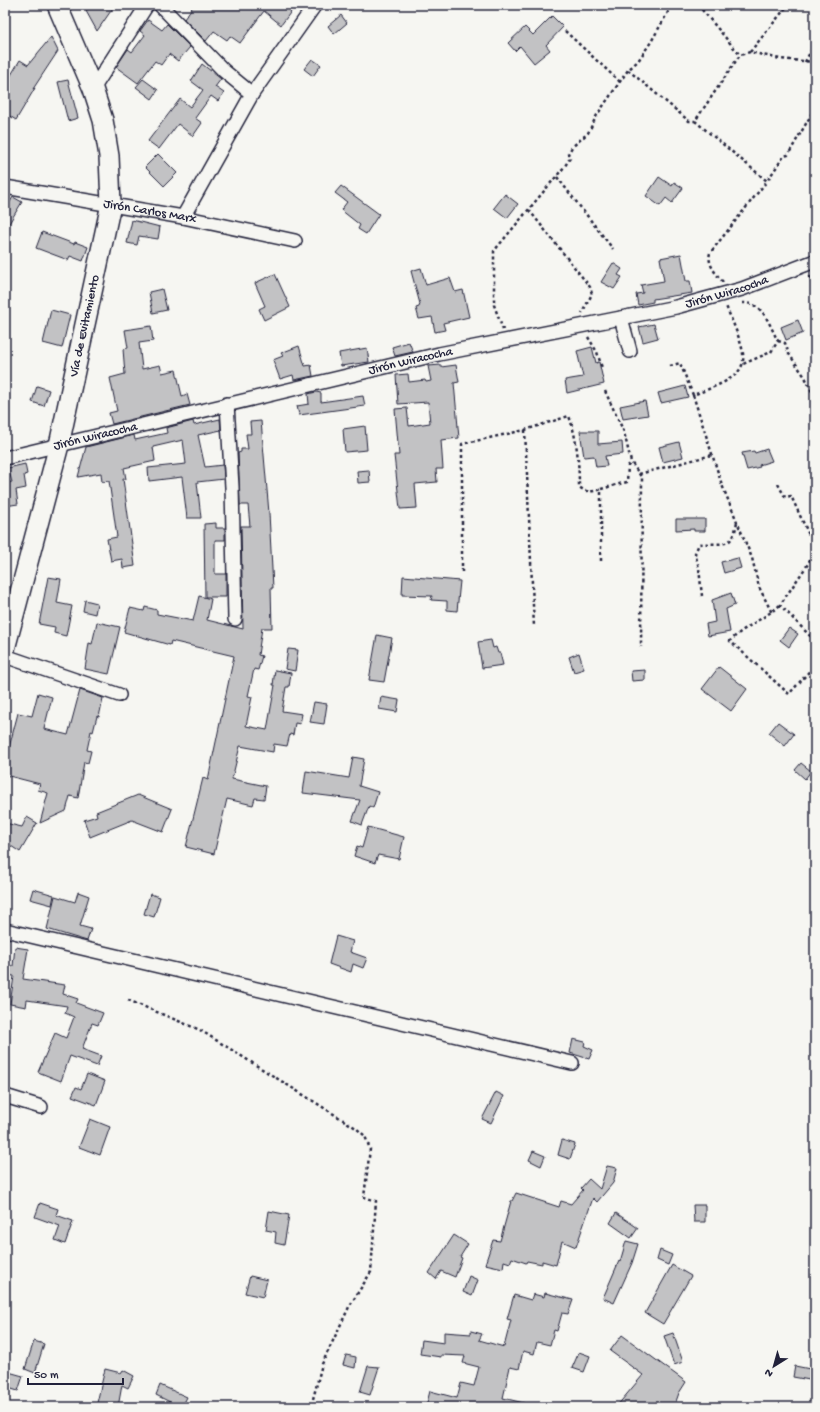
<svg xmlns="http://www.w3.org/2000/svg" width="820" height="1412" font-family="'Gochi Hand',sans-serif">
<style>
.building{fill:#c2c2c4;stroke:#22223b}
.lines{fill:none;stroke-linecap:round;stroke-linejoin:round}
.minor-casing{stroke:#22223b;stroke-width:16}
.highway-casing{stroke:#22223b;stroke-width:22}
.path{stroke:#22223b;stroke-width:2.5;stroke-dasharray:3 3;stroke-linecap:butt}
.minor{stroke:#f6f6f2;stroke-width:13}
.highway{stroke:#f6f6f2;stroke-width:19}
.labels{text-anchor:middle;dominant-baseline:central;stroke-width:3;stroke-linejoin:round;paint-order:stroke}
.street-label{font-size:13px;fill:#22223b;stroke:#f6f6f2}
</style>
<rect width="100%" height="100%" fill="#f6f6f2"/>
<filter id="ink" filterUnits="userSpaceOnUse"><feTurbulence type="fractalNoise" baseFrequency=".025" numOctaves="2"/><feDisplacementMap in="SourceGraphic" scale="8" xChannelSelector="R" yChannelSelector="G"/><feConvolveMatrix kernelMatrix="1 2 1 2 8 2 1 2 1" color-interpolation-filters="sRGB"/></filter>
<g filter="url(#ink)">
<g class="building">
<path d="M90,5H115L97,31L86,11Z"/>
<path d="M194,5H296L281,25L264,11L240,43L230,36L227,40L214,31L206,41L184,19Z"/>
<path d="M341,15L347,23L334,34L328,26Z"/>
<path d="M552,16L563,27L546,45L550,50L534,63L520,46L515,51L508,43L525,27L533,35Z"/>
<path d="M148,20L162,30L167,24L190,47L178,61L169,54L161,65L155,61L138,83L116,67L128,49L132,52L145,35L140,31Z"/>
<path d="M51,37L58,51L33,89L35,88L16,120L5,113V85L20,60L28,65Z"/>
<path d="M312,59L321,65L313,76L304,69Z"/>
<path d="M202,64L221,79L215,87L224,93L218,101L211,96L195,118L202,123L193,136L178,124L159,149L148,141L180,99L190,107L203,90L191,81Z"/>
<path d="M143,79L158,90L152,99L136,87Z"/>
<path d="M68,80L78,118L68,121L58,82Z"/>
<path d="M158,154L177,173L164,186L145,167Z"/>
<path d="M659,177L672,186L674,182L683,188L672,203L666,198L660,206L646,196Z"/>
<path d="M341,186L379,214L366,234L358,229L360,225L341,210L347,202L335,193Z"/>
<path d="M505,194L518,204L507,218L494,208Z"/>
<path d="M13,197L22,202L5,230V210Z"/>
<path d="M132,220L160,227L158,239L139,236L137,245L127,243Z"/>
<path d="M42,232L74,244L75,242L88,247L83,261L70,256L68,260L36,248Z"/>
<path d="M681,254L686,281H690L692,293L653,299V302L638,305L636,294L643,293L641,285L664,281L660,258Z"/>
<path d="M613,263L622,269L618,275L622,277L614,289L601,282Z"/>
<path d="M421,268L426,285L450,278L455,292L463,290L469,317L443,323L445,330L435,332L432,317L419,319L416,308L419,307L420,304L411,271Z"/>
<path d="M275,274L290,307L264,320L259,309L265,306L255,283Z"/>
<path d="M162,289L167,310L153,313L149,292Z"/>
<path d="M51,310L70,315L62,348L43,343Z"/>
<path d="M798,320L803,333L786,340L781,327Z"/>
<path d="M654,324L658,338L643,342L639,327Z"/>
<path d="M151,326L153,341L139,343L142,369L160,365L162,373L176,370L182,396L187,394L190,405L112,424L109,413L117,411L110,378L125,374L123,349L128,348L125,330Z"/>
<path d="M409,342L413,352L395,356L392,347Z"/>
<path d="M299,346L305,366L311,365L313,376L294,380L293,375L280,379L273,360L283,356L281,353Z"/>
<path d="M592,347L596,363L599,362L604,384L567,393L565,380L583,377L577,351Z"/>
<path d="M367,348L369,362L341,366L339,353Z"/>
<path d="M441,365V367L456,365L459,382L454,383L459,438L441,440L443,469H436L437,482L415,484L417,508L400,509L394,455H399L395,409L407,408L409,426L430,423L428,402L398,404L396,375L408,374L409,382L425,380L426,382L431,381L428,366Z"/>
<path d="M37,386L49,390L44,406L32,402Z"/>
<path d="M685,386L688,397L661,403L658,393Z"/>
<path d="M316,392L321,393V402L363,396L365,406L299,415L297,406L309,404L308,394Z"/>
<path d="M645,401L648,415L623,419L620,406Z"/>
<path d="M220,419L221,430L198,435L205,467L223,465L224,479L197,482L201,518H187L182,477L149,481L148,468L186,464L183,440L153,447L155,461L124,468L126,479H123L135,566L123,568L122,559L111,561L107,539L117,537L109,481L102,482L101,473L78,477L86,447L134,435L135,440L167,433L166,428L193,421L194,425Z"/>
<path d="M261,421L269,513L273,588H271L272,628H262L258,655L262,656L258,670L254,669L248,696L252,697L246,726L267,730L275,685H273L275,670L291,673L289,687H286L282,711L302,714L300,724L295,723L293,735L290,734L287,746L274,744L273,752L240,746L232,779L266,786L264,799L255,798L253,805L227,799L214,854L186,847L203,778L208,780L234,656L171,641L170,645L124,632L130,608L144,611L145,607L157,610V614L193,621L199,596L211,599L207,620L243,629L241,526H250L248,505H240L238,453L241,452V449H248L246,434H251L250,422Z"/>
<path d="M365,426L367,450L345,452L343,429Z"/>
<path d="M580,431H598V444L622,442L623,454L605,456L607,466L596,467L594,456L584,457Z"/>
<path d="M679,442L683,457L663,462L659,447Z"/>
<path d="M767,449L772,461L759,465L760,467L747,470L742,453L754,451L755,453Z"/>
<path d="M25,464L27,474L24,475L26,488L16,490L18,504L5,506V483L12,482L8,468Z"/>
<path d="M369,470L370,482L358,483L357,471Z"/>
<path d="M676,519H705V531H694V529L676,530Z"/>
<path d="M216,523V528H225V540H215V574H226V597H205L204,524Z"/>
<path d="M738,558L741,568L724,573L721,562Z"/>
<path d="M403,576L460,581L457,611L447,610V601L431,600L432,596L402,595Z"/>
<path d="M48,577L61,579L57,603L72,606L66,636L54,633L55,627L39,624Z"/>
<path d="M731,593L735,605L726,609L730,632L708,636L706,624L715,622L712,600Z"/>
<path d="M85,600L97,603L95,614L83,611Z"/>
<path d="M97,622L120,627L109,674L85,669L89,643L92,644Z"/>
<path d="M789,628L798,634L789,647L780,640Z"/>
<path d="M377,635L392,638L384,682L369,680Z"/>
<path d="M491,640L493,648L496,647L498,653H500L503,665L482,668L478,642Z"/>
<path d="M288,649L298,650L295,671L285,669Z"/>
<path d="M579,653L584,669L574,672L569,657Z"/>
<path d="M719,667L747,689L731,711L702,689Z"/>
<path d="M645,670V680L632,681L631,671Z"/>
<path d="M80,690L103,698L99,717L97,716L93,732L91,731L87,750L91,751L88,763L84,762L78,798L70,796L66,811L40,823L48,793L38,790L40,784L5,775V763L18,713L32,716L38,693L52,697L44,729L68,735Z"/>
<path d="M381,697L399,700L397,712L379,709Z"/>
<path d="M314,702L327,704L324,724L310,722Z"/>
<path d="M778,722L794,734L785,746L769,733Z"/>
<path d="M353,757L364,759L359,786L378,792L373,808L369,806L362,825L352,821L360,800L303,793L306,771L349,778Z"/>
<path d="M801,763L811,771L805,779L795,770Z"/>
<path d="M138,795L172,809L163,832L132,820L90,837L84,820L97,816L96,812Z"/>
<path d="M27,817L37,823L20,852L5,842V823L22,827Z"/>
<path d="M368,827L404,837L399,859L378,855L375,863L354,856L357,846L362,848Z"/>
<path d="M33,889L54,895L52,905L30,899Z"/>
<path d="M78,892L89,896L80,926L91,929L87,941L47,929L55,896L75,902Z"/>
<path d="M150,894L160,897L154,917L144,914Z"/>
<path d="M336,936L353,941L350,952L367,958L363,968L353,964L351,972L329,964Z"/>
<path d="M15,947L28,949L23,979L65,985L63,994L78,999L76,1003L103,1013L98,1025L92,1023L82,1049L101,1056L97,1066L70,1056L61,1081L38,1072L55,1033L66,1038L74,1017L65,1013L67,1006L27,1000L26,1007L10,1004L14,976L5,975V965L13,966Z"/>
<path d="M573,1039L585,1042L584,1046L593,1050L589,1059L570,1053Z"/>
<path d="M87,1074L105,1081L96,1105L72,1096L76,1087L81,1089Z"/>
<path d="M496,1092L504,1096L491,1123L482,1119Z"/>
<path d="M90,1119L110,1127L100,1155L79,1147Z"/>
<path d="M562,1140L575,1144L570,1159L558,1155Z"/>
<path d="M533,1151L545,1156L541,1166L529,1160Z"/>
<path d="M607,1166L617,1168L613,1183L597,1202L593,1198L576,1247L562,1241L556,1265L542,1261V1264L527,1261L526,1263L512,1258L510,1263L504,1261L503,1268L485,1264L493,1240L500,1241L511,1201H512L516,1193L559,1207L561,1201L571,1204L583,1190L581,1188L589,1179L600,1189Z"/>
<path d="M40,1203L58,1209L56,1215L73,1221L65,1244L55,1240L60,1226L35,1217Z"/>
<path d="M693,1205H705V1222H694Z"/>
<path d="M269,1211L289,1215L284,1245L275,1243L276,1232L266,1230Z"/>
<path d="M616,1213L638,1228L631,1238L610,1223Z"/>
<path d="M454,1235L468,1244L460,1257L462,1258L455,1277L441,1271L436,1279L429,1273Z"/>
<path d="M626,1241L638,1244L632,1263L614,1303L603,1298L619,1261L620,1262Z"/>
<path d="M660,1250L672,1255L668,1265L657,1260Z"/>
<path d="M672,1265L691,1276L663,1324L645,1313Z"/>
<path d="M250,1276L267,1280L263,1297L245,1293Z"/>
<path d="M469,1276L478,1280L472,1296L463,1292Z"/>
<path d="M545,1293L573,1300L568,1314L562,1313L557,1331L554,1330L550,1345L537,1342L534,1354L523,1351L519,1369L510,1367L503,1398L524,1403V1407H426L430,1391L457,1398L461,1383L474,1386L479,1367L463,1363L465,1356L441,1355V1357L420,1354L422,1340L444,1343V1332L471,1334V1331L482,1334L479,1340L504,1347L511,1320L507,1319L514,1295L531,1300L533,1294L544,1297Z"/>
<path d="M673,1333L683,1362L674,1365L664,1336Z"/>
<path d="M622,1335L686,1382L679,1393L674,1407H616L643,1375L610,1351Z"/>
<path d="M34,1341L44,1344L35,1373L25,1369Z"/>
<path d="M579,1352L590,1356L584,1372L572,1368Z"/>
<path d="M346,1355L356,1357L355,1368L343,1365Z"/>
<path d="M368,1366L379,1367L370,1395L360,1392Z"/>
<path d="M795,1366L815,1370V1381L793,1377Z"/>
<path d="M105,1369L121,1373L123,1370L134,1376L128,1388L122,1385L118,1407H96Z"/>
<path d="M5,1371L23,1376L18,1391L5,1387Z"/>
<path d="M160,1385L187,1397L182,1407H168L170,1402L156,1395Z"/>
</g>
<g class="lines">
<g class="minor-casing">
<g id="minor">
<path d="M160,5L224,71L252,94"/>
<path d="M93,89L147,5"/>
<path id="s1" d="M5,187L183,217L295,241"/>
<path d="M183,217L252,94L315,5"/>
<path d="M621,318L630,351"/>
<path d="M227,404L232,487L235,619"/>
<path id="s2" d="M5,458L439,354L676,307L742,289L815,261"/>
<path d="M5,656L119,695"/>
<path d="M5,930L572,1063"/>
<path d="M5,1096L41,1107"/>
</g>
</g>
<g class="highway-casing">
<g id="highway">
<path id="s3" d="M5,649L59,445L111,204L109,156L103,120L93,89L57,5"/>
</g>
</g>
<g class="path">
<path d="M698,5L740,55"/>
<path d="M565,31L620,82"/>
<path d="M750,52L788,5"/>
<path d="M805,62L815,43"/>
<path d="M815,62L780,59L750,52L740,55L695,121L767,181L784,156L788,155L815,108"/>
<path d="M628,70L689,121H695"/>
<path d="M557,177L613,249"/>
<path d="M529,210L590,287L592,294L582,313"/>
<path d="M810,276L815,294"/>
<path d="M723,282C716,274 707,264 710,253L767,181"/>
<path d="M742,303C764,302 769,325 778,341L771,352L743,364"/>
<path d="M503,330L494,305V251L565,166L570,158L568,154L572,147L588,133L597,115L628,70L638,61L651,42L672,5"/>
<path d="M588,337L597,352L602,368"/>
<path d="M778,341L785,343L789,354L805,377L815,398"/>
<path d="M670,366L680,363L693,395C757,372 750,364 726,306"/>
<path d="M605,391L624,432L631,462L642,478L641,647"/>
<path d="M693,395L722,485L752,558L759,587L772,613"/>
<path d="M525,430L534,627"/>
<path d="M639,474L712,455"/>
<path d="M778,484L785,497L791,496L815,548"/>
<path d="M815,548L808,564L780,605L815,641"/>
<path d="M601,561V489L627,482L628,466L631,462"/>
<path d="M462,572V444L525,430L569,416C577,438 579,463 579,487C587,493 592,492 601,489"/>
<path d="M702,596L699,568L695,553L699,544C722,542 733,551 737,521"/>
<path d="M780,605C764,619 745,626 730,641L789,694L815,665"/>
<path d="M128,1000L200,1030L356,1128L365,1136L370,1149L364,1197L376,1201L371,1272L349,1307L322,1364L311,1407"/>
</g>
<use href="#minor" class="minor"/>
<use href="#highway" class="highway"/>
</g>
</g>
<g class="labels">
<g class="street-label">
<text stroke="none"><textPath href="#s1" startOffset="147">Jirón Carlos Marx</textPath></text>
<text stroke="none"><textPath href="#s2" startOffset="741">Jirón Wiracocha</textPath></text>
<text stroke="none"><textPath href="#s3" startOffset="333">Vía de Evitamiento</textPath></text>
<text stroke="none"><textPath href="#s2" startOffset="417">Jirón Wiracocha</textPath></text>
<text stroke="none"><textPath href="#s2" startOffset="93">Jirón Wiracocha</textPath></text>
</g>
</g>
<rect width="820" height="1412" fill="none" stroke="#f6f6f2" stroke-width="20"/>
<rect x="10" y="10" width="800" height="1392" fill="none" stroke="#22223b" stroke-width="1.5" filter="url(#ink)"/>
<g transform="translate(774 1366) rotate(217)" stroke="#f6f6f2" stroke-width="3" paint-order="stroke">
<path d="M0-3L7 15L0 10L-7 15Z" fill="#22223b"/>
<text y="-6" font-size="11" font-weight="bold" text-anchor="middle" fill="#22223b">N</text>
</g>
<path d="M28 1378v6h95v-6" fill="none" stroke="#22223b" stroke-width="2"/>
<text x="34" y="1378" font-size="12" fill="#22223b" stroke="#f6f6f2" stroke-width="3" paint-order="stroke">50 m</text>
</svg>
